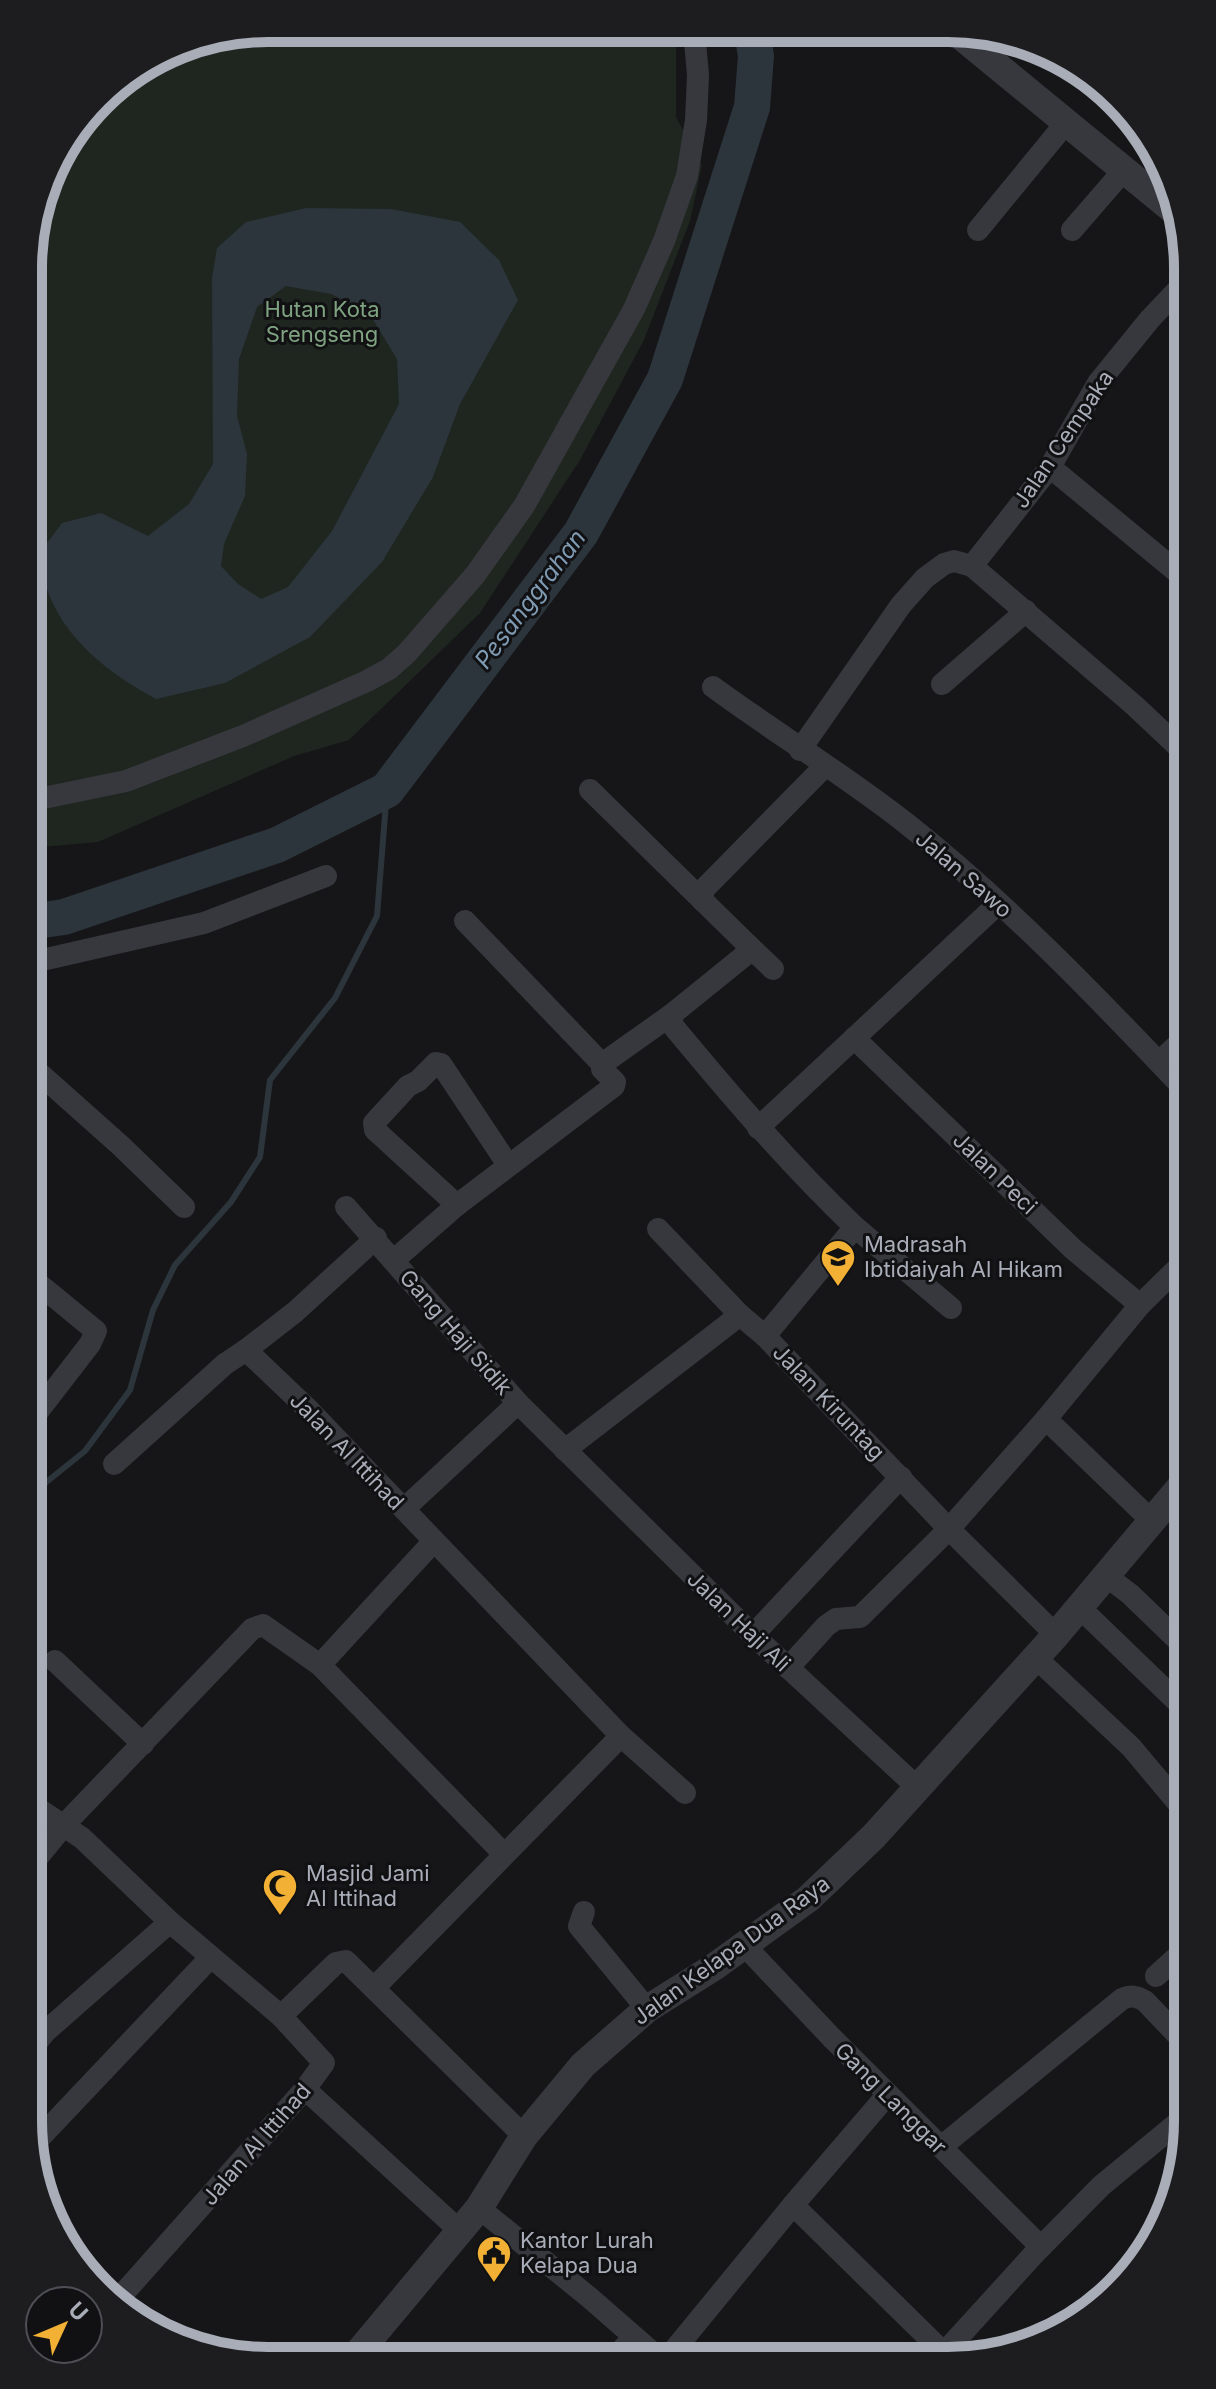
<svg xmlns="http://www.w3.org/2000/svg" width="1216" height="2389" font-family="Inter,sans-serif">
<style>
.green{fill:#1e261f}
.water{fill:#2c353c;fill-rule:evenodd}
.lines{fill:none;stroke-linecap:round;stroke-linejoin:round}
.stream{stroke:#2c353c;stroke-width:6}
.river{stroke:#2c353c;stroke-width:36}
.minor{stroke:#37383d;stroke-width:22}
.tertiary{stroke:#37383d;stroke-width:28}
.labels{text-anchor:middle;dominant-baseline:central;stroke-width:6;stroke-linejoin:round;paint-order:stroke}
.park-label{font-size:22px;fill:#7fa381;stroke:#111113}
.street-label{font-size:22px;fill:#a8adb8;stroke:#111113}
.poi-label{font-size:22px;fill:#a8adb8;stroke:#111113;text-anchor:start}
.water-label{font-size:24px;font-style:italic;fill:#7f9bb3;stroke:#111113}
.rim{fill:none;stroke:#a8adb8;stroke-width:10}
</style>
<rect width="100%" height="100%" fill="#161618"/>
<path class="green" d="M268,28L676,31V117L702,165L690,221L644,340L580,460L480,613L349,740L294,756L98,842L29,848L30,237L53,162L110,88L177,46Z"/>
<path class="water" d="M306,208L391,209L460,222L499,260L518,300L460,404L433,477L382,562L310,637L225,683L156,699C109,673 65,641 46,587C42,577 43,562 41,551L62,523L101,513L148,536L189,504L213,464L212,278L217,248L246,222ZM286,286L331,294L369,313L397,359L399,404L332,531L288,587L261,599L238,584L221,566L224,544L245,496L247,454L237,416L239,359L257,307Z"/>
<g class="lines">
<path class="stream" d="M29,1496L85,1451L130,1390L153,1310L175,1265L231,1202L260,1157L270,1080L335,998L377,916L387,790"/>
<path class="river" d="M29,922L64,917L277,845L387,790L581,533L665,379L752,107L756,56L752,31"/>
<g class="minor">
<path d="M978,230L1065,124"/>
<path d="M1072,230L1124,170"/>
<path d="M1050,467L1188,581"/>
<path d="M972,566L1050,467L1098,383L1150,319L1188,279"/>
<path d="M942,684L1026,611"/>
<path d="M713,687C777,734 845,775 907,824C1008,904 1099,999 1188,1093"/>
<path d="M800,750L901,605L925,578L944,564L954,561L972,566L1135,706L1188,756"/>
<path d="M590,790L749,946L744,956L671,1015L673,1026C731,1096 789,1164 855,1227L765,1336"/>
<path d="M29,801L126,781L243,736L367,681L389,669L407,653L475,575L524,506L634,309L664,241L687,176L696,120L698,75L694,31"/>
<path d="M702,900L704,889L825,766"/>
<path d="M465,921L602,1064"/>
<path d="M749,946L773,969"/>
<path d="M29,963L204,923L326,876"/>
<path d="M854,1038L1073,1249L1140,1305"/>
<path d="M1159,1062L1188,1035"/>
<path d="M29,1064L121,1146L184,1207"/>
<path d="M758,1128L999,903"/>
<path d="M457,1205L375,1130L374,1123L408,1086L418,1081L436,1063L441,1064L508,1165"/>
<path d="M346,1207L518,1403L753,1635L918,1788"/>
<path d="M855,1227L951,1308"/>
<path d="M658,1229L740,1315"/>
<path d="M394,1260L457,1205L614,1086L615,1082L602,1069V1064L671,1015"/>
<path d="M246,1350L295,1312L376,1238"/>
<path d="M1046,1419L1152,1521"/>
<path d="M29,1423L90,1344L96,1331L29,1276"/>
<path d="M565,1450L740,1315L765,1336L949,1529L1056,1635"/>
<path d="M114,1464L225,1364L246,1350L310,1411L621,1736L375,1987"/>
<path d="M404,1509L518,1403"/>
<path d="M1106,1576L1130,1594L1188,1650"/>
<path d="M1079,1607L1188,1712"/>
<path d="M753,1635L901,1477"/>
<path d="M1035,1657L1131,1747L1188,1815"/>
<path d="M55,1661L143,1744"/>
<path d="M320,1665L434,1541"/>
<path d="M788,1668L826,1626L836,1619L860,1617L949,1529L1046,1419L1140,1305L1188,1258"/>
<path d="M621,1736L685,1793"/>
<path d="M28,1802L82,1838L170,1922L281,2016L324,2063L305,2089L114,2304"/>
<path d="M28,1869L65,1824L252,1629L263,1625L320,1665L504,1854"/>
<path d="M584,1912L579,1926L647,2009"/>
<path d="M744,1945L832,2038L1041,2247"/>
<path d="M1156,1976L1188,1947"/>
<path d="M281,2016L336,1963L346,1961L524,2136"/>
<path d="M28,2053L45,2032L170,1922"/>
<path d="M305,2089L460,2231"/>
<path d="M32,2146L210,1958"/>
<path d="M941,2147L1122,1999C1131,1995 1136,1996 1145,2001L1187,2045"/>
<path d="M793,2205L888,2094"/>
<path d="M479,2208L590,2298L661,2360"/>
<path d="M612,2360L634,2337"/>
<path d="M666,2360L793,2205L944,2353L1034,2254L1101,2186L1187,2115"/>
</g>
<g class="tertiary">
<path d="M956,32L1179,215"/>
<path d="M353,2359L479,2208L524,2136L583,2065L647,2009L714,1967L808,1899L874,1836L1056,1635L1188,1478"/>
</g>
</g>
<defs>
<g id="school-pin" transform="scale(1.8)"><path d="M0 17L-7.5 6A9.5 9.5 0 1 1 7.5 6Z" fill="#f2b134" stroke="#111113"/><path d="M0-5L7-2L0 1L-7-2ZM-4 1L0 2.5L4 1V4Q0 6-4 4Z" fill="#111"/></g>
<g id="mosque-pin" transform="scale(1.8)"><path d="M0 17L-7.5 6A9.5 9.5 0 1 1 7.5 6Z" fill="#f2b134" stroke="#111113"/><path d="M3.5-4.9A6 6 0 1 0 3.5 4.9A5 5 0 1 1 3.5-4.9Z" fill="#111"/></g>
<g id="civic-pin" transform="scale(1.8)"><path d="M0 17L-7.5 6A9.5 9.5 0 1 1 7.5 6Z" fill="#f2b134" stroke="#111113"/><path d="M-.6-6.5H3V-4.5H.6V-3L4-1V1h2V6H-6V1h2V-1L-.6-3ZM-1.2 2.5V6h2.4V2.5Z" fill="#111"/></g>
</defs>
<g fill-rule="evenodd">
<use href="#school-pin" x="838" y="1257"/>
<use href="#mosque-pin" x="280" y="1886"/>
<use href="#civic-pin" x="494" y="2253"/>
</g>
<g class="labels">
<g class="park-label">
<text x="322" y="309">Hutan Kota<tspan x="322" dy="25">Srengseng</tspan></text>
</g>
<g class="street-label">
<text transform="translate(1063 439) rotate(-56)">Jalan Cempaka</text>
<text transform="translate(964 874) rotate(41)">Jalan Sawo</text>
<text transform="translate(995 1173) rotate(44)">Jalan Peci</text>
<text transform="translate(456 1332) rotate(49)">Gang Haji Sidik</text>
<text transform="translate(829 1402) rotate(46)">Jalan Kiruntag</text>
<text transform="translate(347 1451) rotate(46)">Jalan Al Ittihad</text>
<text transform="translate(739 1621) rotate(44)">Jalan Haji Ali</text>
<text transform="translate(731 1950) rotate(-36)">Jalan Kelapa Dua Raya</text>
<text transform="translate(891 2098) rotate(45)">Gang Langgar</text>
<text transform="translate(256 2144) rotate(-49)">Jalan Al Ittihad</text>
</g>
<g class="poi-label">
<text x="864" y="1244">Madrasah<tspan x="864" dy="25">Ibtidaiyah Al Hikam</tspan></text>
<text x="306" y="1873">Masjid Jami<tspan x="306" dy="25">Al Ittihad</tspan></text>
<text x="520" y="2240">Kantor Lurah<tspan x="520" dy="25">Kelapa Dua</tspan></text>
</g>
<g class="water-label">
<text transform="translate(530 599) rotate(-53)">Pesanggrahan</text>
</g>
</g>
<path d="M0 0H1216V2389H0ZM268 42H948A226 226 0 0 1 1174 268V2121A226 226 0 0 1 948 2347H268A226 226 0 0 1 42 2121V268A226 226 0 0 1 268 42Z" fill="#1d1d20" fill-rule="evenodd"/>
<path class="rim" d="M268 42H948A226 226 0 0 1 1174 268V2121A226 226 0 0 1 948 2347H268A226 226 0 0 1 42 2121V268A226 226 0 0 1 268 42Z"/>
<g transform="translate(64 2325) rotate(46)"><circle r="38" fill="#111113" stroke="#4d4f55" stroke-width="2"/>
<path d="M0-6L14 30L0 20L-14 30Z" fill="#f2b134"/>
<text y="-12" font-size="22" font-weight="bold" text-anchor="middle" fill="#a8adb8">U</text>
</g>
</svg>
